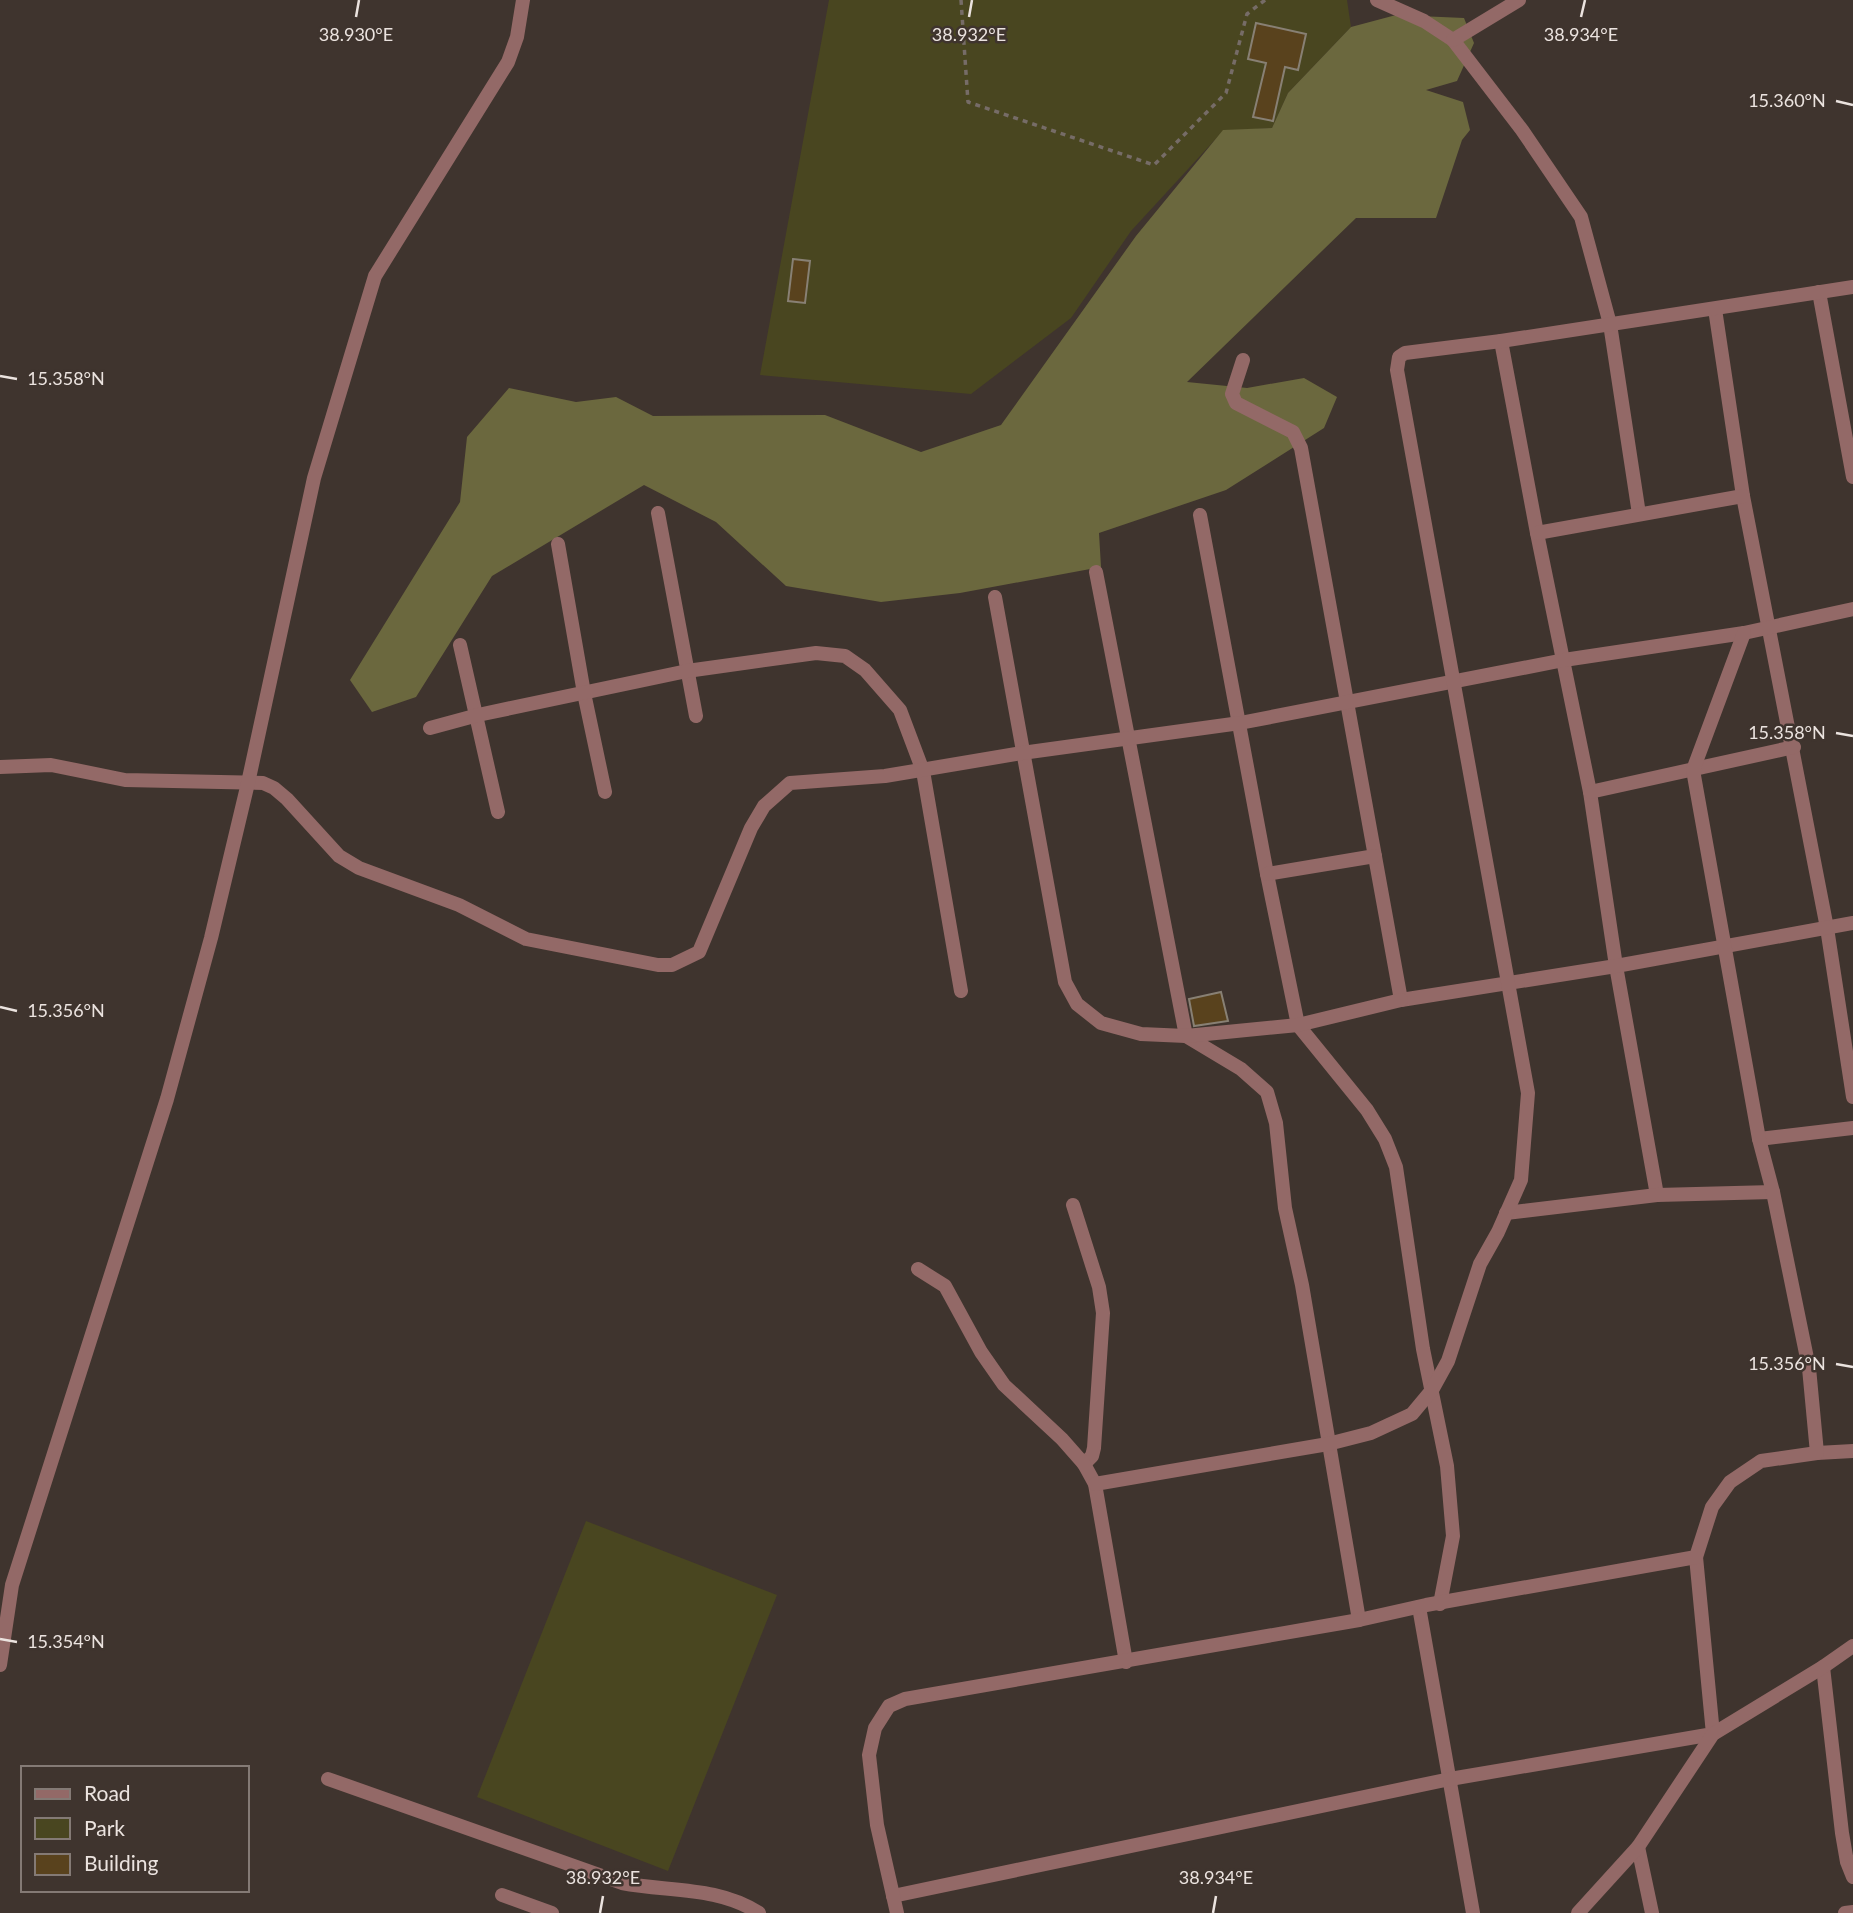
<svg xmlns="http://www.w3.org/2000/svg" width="1853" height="1913" font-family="Lato,sans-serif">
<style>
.green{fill:#494620}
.forest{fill:#6b683e}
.building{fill:#59421d;stroke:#888074;stroke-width:2}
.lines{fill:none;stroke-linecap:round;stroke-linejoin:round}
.path{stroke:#766c67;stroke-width:3.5;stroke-dasharray:5 5;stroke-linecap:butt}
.minor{stroke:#936967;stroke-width:14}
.ticks{fill:none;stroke:#ebe3df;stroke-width:2.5}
.ticks-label{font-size:18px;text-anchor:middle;fill:#ebe3df;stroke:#3f342e;stroke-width:5;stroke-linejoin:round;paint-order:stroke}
</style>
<rect width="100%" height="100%" fill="#3f342e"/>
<g class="green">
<path d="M829,0H1347L1351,27L1288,93L1272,128L1223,131L1131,231L1071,318L971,394L760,375Z"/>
<path d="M586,1521L777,1595L668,1871L477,1797Z"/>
</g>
<path class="forest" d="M1396,15L1464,18L1474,43L1457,81L1426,90L1463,102L1470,130L1462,140L1436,218H1356L1187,382L1247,388L1304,378L1337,397L1324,428L1226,490L1099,533L1101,567L960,593L881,602L786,586L716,522L644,485L492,576L416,697L372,712L350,680L460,502L467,437L509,388L576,402L616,397L653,416L825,415L921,452L1001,425L1136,236L1223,130L1272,128L1288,93L1351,27Z"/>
<g class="building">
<path d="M1256,23L1306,34L1298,70L1285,67L1273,121L1253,117L1266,63L1248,59Z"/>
<path d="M793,259L810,261L805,303L788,301Z"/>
<path d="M1221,992L1228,1021L1194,1026L1189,999Z"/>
</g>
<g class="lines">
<path class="path" d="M961,0L968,102L1154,165L1226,93L1247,14L1265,0"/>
<g class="minor">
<path d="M1377,0L1424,21L1453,40L1522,130L1581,217L1610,324L1639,514"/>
<path d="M1453,40L1519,0"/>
<path d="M1819,292L1853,477"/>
<path d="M1715,309L1743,496L1827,928L1853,1097"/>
<path d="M1501,341L1537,533L1590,792L1616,966L1657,1195"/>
<path d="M1243,360L1232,394L1236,403L1293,432L1301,448L1401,1000L1616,966L1853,923"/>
<path d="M658,513L696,716"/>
<path d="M1200,515L1267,874L1298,1025L1367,1110L1385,1139L1396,1167L1423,1349L1447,1466L1453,1536L1440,1604"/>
<path d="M1537,533L1743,496"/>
<path d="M558,544L584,693L605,792"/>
<path d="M1096,572L1186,1036L1241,1069L1267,1092L1276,1123L1285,1208L1302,1285L1359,1620"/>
<path d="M995,597L1065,982L1077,1004L1101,1023L1141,1034L1186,1036L1298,1025L1401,1000"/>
<path d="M460,645L498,812"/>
<path d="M430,728L478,715L687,671L816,653L845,656L865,670L900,710L923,771L961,991"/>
<path d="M0,767L51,765L125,780L263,783L274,788L287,799L339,856L359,868L459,905L526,939L658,965H672L699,952L751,828L764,806L790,783L885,776L1022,753L1240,723L1564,660L1744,633L1853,609"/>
<path d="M1590,792L1794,747"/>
<path d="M1267,874L1375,856"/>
<path d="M1759,1139L1853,1128"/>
<path d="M1073,1205L1099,1287L1103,1313L1094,1448L1092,1456L1084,1464"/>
<path d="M1506,1213L1657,1195L1773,1192"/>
<path d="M918,1269L945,1286L981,1352L1004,1385L1062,1439L1084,1464L1095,1484L1126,1662"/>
<path d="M1817,1453L1853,1451"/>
<path d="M1095,1484L1328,1444L1371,1433L1412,1414L1432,1390L1448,1361L1480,1264L1498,1232L1521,1180L1528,1093L1397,370L1399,357L1405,353L1501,341L1853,287"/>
<path d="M1419,1607L1473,1913"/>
<path d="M0,1665L12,1585L167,1099L211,938L248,783L314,478L375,276L508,62L517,37L523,0"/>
<path d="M1823,1667L1842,1833L1847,1862L1853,1877"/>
<path d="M328,1779L622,1883C669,1892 717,1886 759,1913"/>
<path d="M1638,1847L1652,1913"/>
<path d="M502,1895L552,1913"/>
<path d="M893,1896L1450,1779L1713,1734L1696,1557"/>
<path d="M897,1913L877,1825L869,1755L875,1728L889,1706L905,1699L1359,1620L1426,1605L1696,1557L1712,1507L1730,1482L1761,1461L1817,1453L1809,1368L1773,1192L1759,1139L1693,770L1744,633"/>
<path d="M1578,1913L1638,1847L1713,1734L1823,1667L1853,1646"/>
<path d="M1845,1913L1853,1912"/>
</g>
</g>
<path class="ticks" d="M356,17L359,0M969,17L972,0M1581,17L1585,0M1836,101L1853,105M0,376L17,379M1836,733L1853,736M0,1007L17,1011M1836,1364L1853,1367M0,1639L17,1642M600,1913L603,1896M1213,1913L1216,1896"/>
<g class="ticks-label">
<text x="356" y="41">38.930°E</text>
<text x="969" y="41">38.932°E</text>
<text x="1581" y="41">38.934°E</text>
<text x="1787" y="107">15.360°N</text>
<text x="66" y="385">15.358°N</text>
<text x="1787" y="739">15.358°N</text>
<text x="66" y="1017">15.356°N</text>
<text x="1787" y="1370">15.356°N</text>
<text x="66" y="1648">15.354°N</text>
<text x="603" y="1884">38.932°E</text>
<text x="1216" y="1884">38.934°E</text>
</g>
<rect x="21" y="1766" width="228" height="126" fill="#3f342e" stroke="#847a75" stroke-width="2"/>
<rect x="35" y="1789" width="35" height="10" fill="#936967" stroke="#847a75" stroke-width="2"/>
<text x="84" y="1801" font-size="21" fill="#ebe3df">Road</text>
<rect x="35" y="1818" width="35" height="21" fill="#494620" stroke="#847a75" stroke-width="2"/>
<text x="84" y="1836" font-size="21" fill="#ebe3df">Park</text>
<rect x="35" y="1854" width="35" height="21" fill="#59421d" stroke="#847a75" stroke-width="2"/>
<text x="84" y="1871" font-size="21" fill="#ebe3df">Building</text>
</svg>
